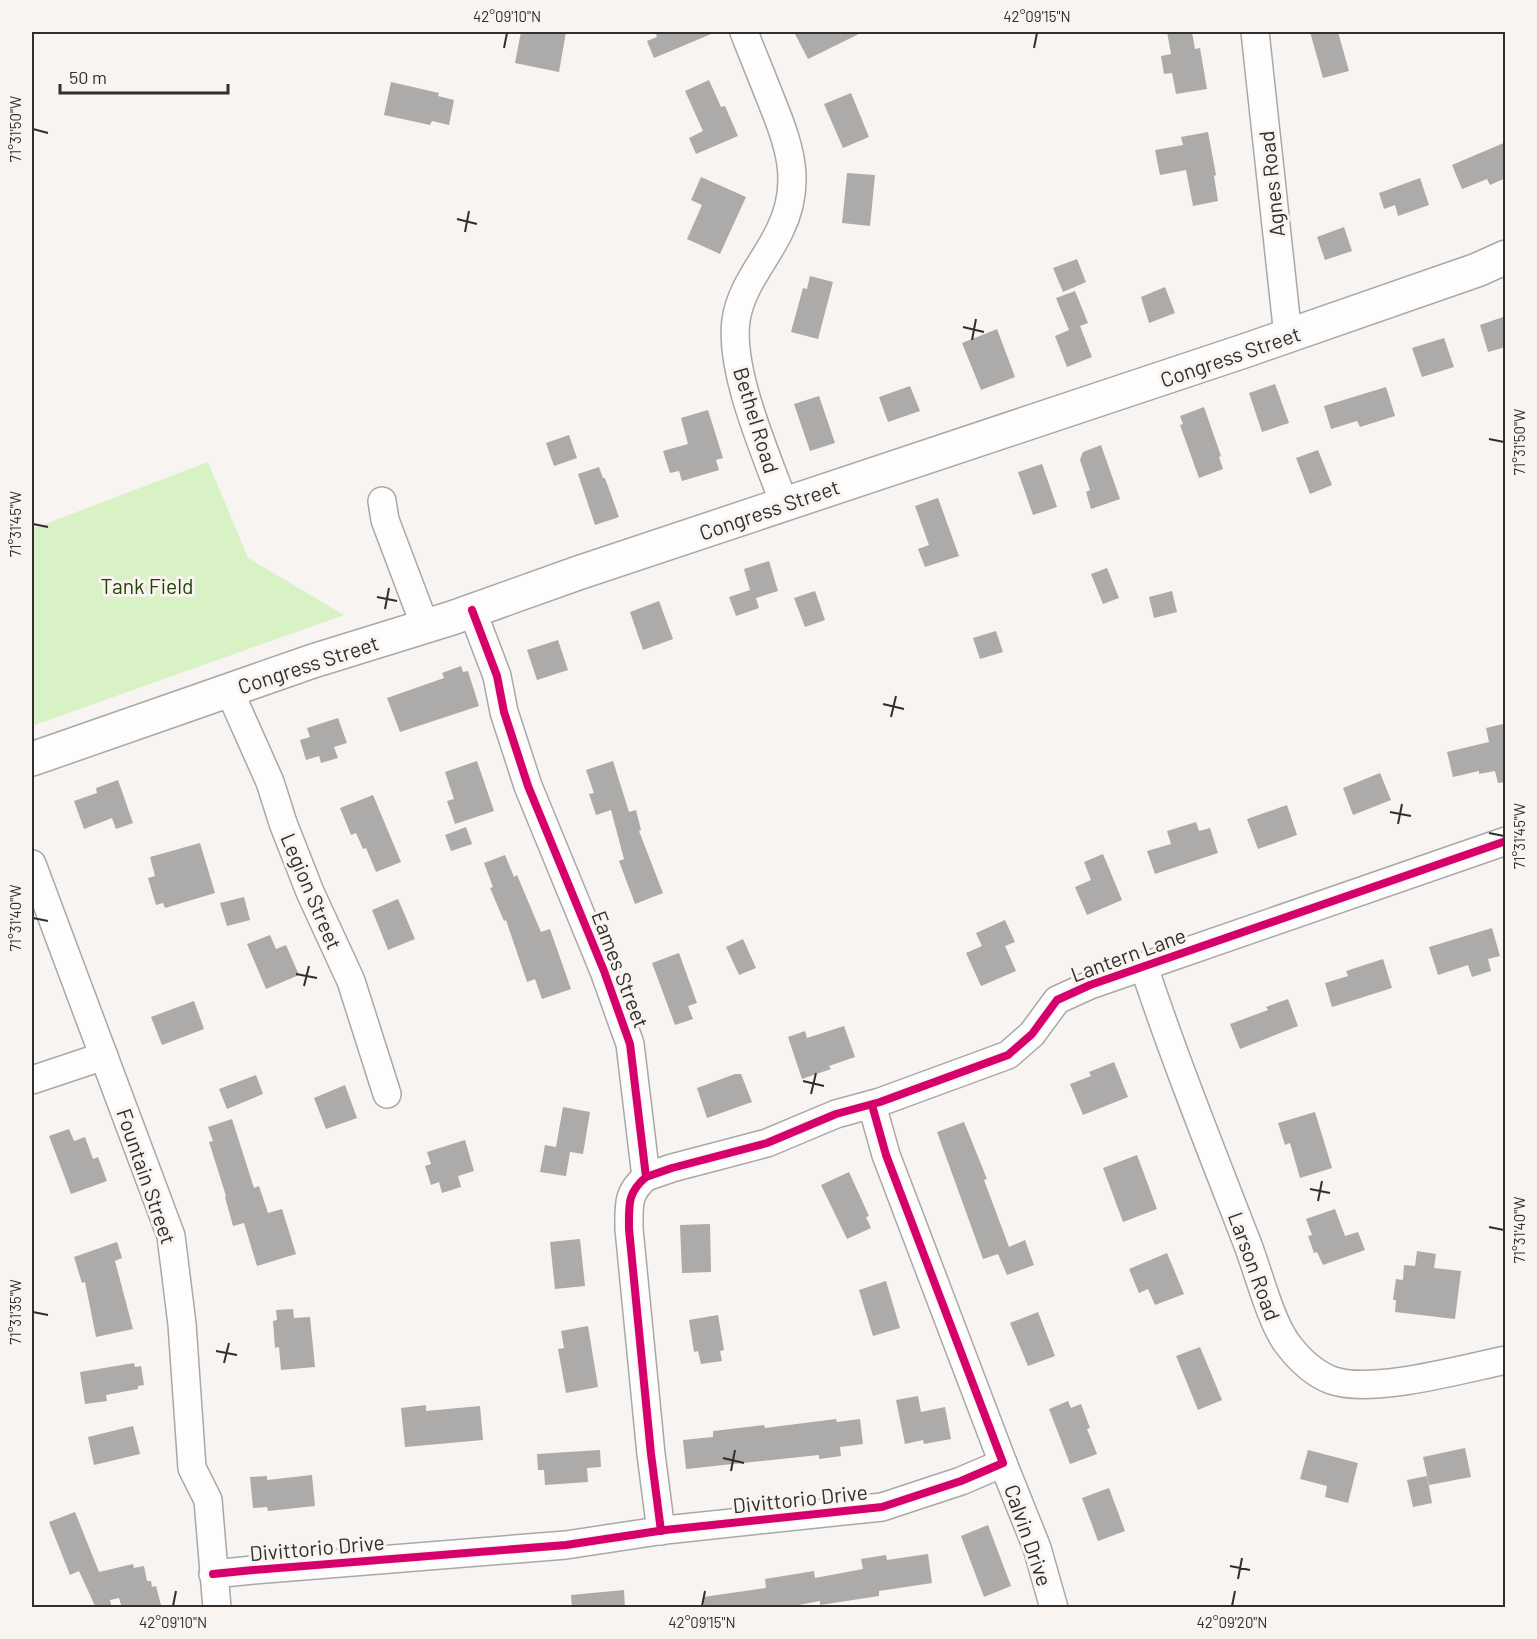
<svg xmlns="http://www.w3.org/2000/svg" width="1537" height="1639" font-family="Barlow,sans-serif">
<style>
.green{fill:#d8f2c6}
.building{fill:#adaba9}
.lines{fill:none;stroke-linecap:round;stroke-linejoin:round}
.minor-casing{stroke:#aaa8a7;stroke-width:30}
.major-casing{stroke:#aaa8a7;stroke-width:36}
.minor{stroke:#fefdfd;stroke-width:27}
.major{stroke:#fefdfd;stroke-width:33}
.cycleway-casing{stroke:#f9f4f0;stroke-width:11}
.cycleway{stroke:#d6006c;stroke-width:8}
.ticks{fill:none;stroke:#312f2e;stroke-width:2}
.labels{text-anchor:middle;dominant-baseline:central;stroke-width:6;stroke-linejoin:round;paint-order:stroke}
.street-label{font-size:21px;fill:#312f2e;stroke:#f9f4f0}
.park-label{font-size:21px;fill:#224305;stroke:#f9f4f0}
.neatline{fill:none;stroke:#312f2e;stroke-width:2}
.ticks-label{font-size:15px;text-anchor:middle;fill:#312f2e}
</style>
<rect width="100%" height="100%" fill="#f7f4f2"/>
<path class="green" d="M208,462L248,558L344,615L32,726V529Z"/>
<g class="building">
<path d="M521,32H566L559,72L515,63Z"/>
<path d="M655,32H716L654,58L647,41L657,37Z"/>
<path d="M794,32H863L808,59Z"/>
<path d="M1167,32H1192L1195,49L1200,48L1207,89L1176,94L1172,73L1164,74L1161,56L1171,54Z"/>
<path d="M1310,32H1338L1349,71L1323,78Z"/>
<path d="M709,80L721,107L725,106L738,136L696,154L689,138L703,131L685,91Z"/>
<path d="M391,82L439,93L438,96L454,100L449,125L432,121L430,125L384,115Z"/>
<path d="M851,93L869,137L843,148L824,104Z"/>
<path d="M1208,132L1216,175L1214,176L1218,201L1193,206L1186,170L1160,175L1155,150L1183,145L1181,137Z"/>
<path d="M1506,142V178L1490,185L1487,179L1462,189L1452,165Z"/>
<path d="M847,173L875,175L870,226L842,223Z"/>
<path d="M701,177L746,197L720,254L687,239L702,205L691,200Z"/>
<path d="M1420,178L1429,205L1398,216L1395,205L1384,209L1379,193Z"/>
<path d="M1344,227L1352,251L1325,260L1317,237Z"/>
<path d="M1077,259L1086,282L1063,292L1053,268Z"/>
<path d="M810,276L833,282L818,339L791,332L803,288L807,289Z"/>
<path d="M1165,287L1175,313L1149,323L1141,297Z"/>
<path d="M1075,291L1088,323L1080,326L1092,357L1067,367L1055,336L1069,330L1056,298Z"/>
<path d="M1506,316V347L1488,352L1480,325Z"/>
<path d="M997,329L1015,377L981,390L962,343Z"/>
<path d="M1444,338L1454,367L1422,377L1412,348Z"/>
<path d="M1275,384L1289,423L1262,432L1249,393Z"/>
<path d="M910,386L920,411L888,422L879,397Z"/>
<path d="M1386,387L1395,416L1360,427L1357,421L1331,429L1324,406Z"/>
<path d="M819,396L835,443L810,451L794,404Z"/>
<path d="M1204,407L1221,456L1219,457L1223,469L1199,478L1180,425L1183,424L1180,416Z"/>
<path d="M708,410L723,458L716,460L719,470L682,481L679,471L670,473L663,451L688,444L681,418Z"/>
<path d="M569,435L577,458L554,466L546,443Z"/>
<path d="M1101,445L1120,499L1091,509L1086,492L1090,490L1080,460L1083,452Z"/>
<path d="M1318,450L1332,485L1310,494L1296,458Z"/>
<path d="M1042,464L1057,507L1033,515L1018,472Z"/>
<path d="M599,467L603,478H605L619,517L595,525L578,474Z"/>
<path d="M938,498L959,556L925,567L918,549L929,545L915,506Z"/>
<path d="M769,561L778,591L756,598L759,608L736,616L729,597L750,590L744,569Z"/>
<path d="M1107,568L1119,598L1103,604L1091,574Z"/>
<path d="M815,591L825,620L805,627L794,598Z"/>
<path d="M1172,591L1177,612L1154,618L1149,597Z"/>
<path d="M659,601L673,639L643,650L630,612Z"/>
<path d="M996,631L1003,652L980,659L973,638Z"/>
<path d="M558,640L568,670L537,680L527,650Z"/>
<path d="M461,666L463,672L468,671L479,706L400,732L387,698L444,678L442,673Z"/>
<path d="M338,718L347,743L334,747L338,758L321,763L319,756L306,760L300,740L310,737L307,728Z"/>
<path d="M1503,724L1506,734V782L1498,783L1495,771L1479,774V771L1453,777L1447,752L1489,742L1486,728Z"/>
<path d="M477,761L494,811L455,824L447,801L454,799L445,772Z"/>
<path d="M613,761L629,812L636,810L641,830L639,831L663,893L635,904L619,861L624,859L611,810L596,815L589,794L594,793L586,770Z"/>
<path d="M1380,773L1391,800L1353,815L1343,788Z"/>
<path d="M118,780L133,823L116,829L112,818L84,829L74,801L97,793L96,788Z"/>
<path d="M373,795L401,862L376,872L366,848L363,849L356,833L351,835L340,808Z"/>
<path d="M1287,805L1297,835L1258,849L1247,819Z"/>
<path d="M1196,822L1199,831L1210,828L1218,853L1155,874L1147,851L1171,844L1167,831Z"/>
<path d="M466,827L472,844L451,851L445,835Z"/>
<path d="M200,843L215,893L165,908L163,903L156,905L148,878L155,876L150,857Z"/>
<path d="M1103,854L1122,900L1087,915L1075,887L1091,880L1084,862Z"/>
<path d="M505,855L514,877L517,875L541,932L550,929L571,989L542,999L535,979L527,982L506,920L504,921L490,888L493,887L484,863Z"/>
<path d="M244,897L250,920L227,926L220,903Z"/>
<path d="M398,899L415,939L388,950L372,910Z"/>
<path d="M1005,920L1015,942L1005,946L1016,971L981,986L966,953L982,946L976,933Z"/>
<path d="M1492,928L1500,956L1488,959L1491,971L1472,977L1468,965L1438,975L1429,947Z"/>
<path d="M270,935L276,949L286,945L299,975L266,989L247,944Z"/>
<path d="M743,939L756,968L739,975L726,947Z"/>
<path d="M679,953L697,1003L688,1006L693,1019L675,1025L652,963Z"/>
<path d="M1383,959L1392,988L1332,1007L1325,983L1348,976L1346,971Z"/>
<path d="M1288,999L1298,1026L1240,1049L1230,1024L1268,1010L1266,1007Z"/>
<path d="M194,1001L204,1029L162,1045L151,1017Z"/>
<path d="M844,1026L855,1057L829,1066L831,1069L802,1079L788,1037L805,1031L807,1038Z"/>
<path d="M1114,1062L1128,1097L1083,1115L1070,1084L1091,1076L1089,1072Z"/>
<path d="M735,1074H741L752,1102L707,1118L697,1088Z"/>
<path d="M256,1075L263,1094L227,1109L219,1089Z"/>
<path d="M345,1085L357,1118L326,1129L314,1098Z"/>
<path d="M563,1107L590,1112L583,1154L570,1152L566,1176L540,1172L545,1145L556,1147Z"/>
<path d="M1315,1112L1332,1168L1300,1178L1290,1143L1285,1145L1278,1123Z"/>
<path d="M232,1119L254,1188L259,1186L268,1213L282,1209L296,1254L257,1266L244,1223L233,1226L225,1197L226,1196L209,1142L213,1141L208,1127Z"/>
<path d="M964,1122L987,1179L984,1180L1009,1247L1025,1240L1034,1265L1007,1275L998,1254L983,1259L937,1132Z"/>
<path d="M69,1129L74,1141L85,1137L93,1159L98,1157L107,1181L71,1194L49,1136Z"/>
<path d="M465,1140L474,1171L458,1176L461,1187L442,1193L439,1182L431,1185L425,1166L431,1164L427,1152Z"/>
<path d="M1137,1155L1157,1209L1123,1222L1103,1168Z"/>
<path d="M849,1172L869,1216L866,1217L871,1228L847,1239L821,1185Z"/>
<path d="M1335,1209L1345,1236L1358,1232L1365,1250L1323,1265L1317,1252L1314,1253L1308,1236L1312,1235L1306,1219Z"/>
<path d="M710,1224L711,1272L682,1273L680,1225Z"/>
<path d="M580,1239L585,1286L555,1289L550,1242Z"/>
<path d="M117,1242L122,1258L115,1261L133,1329L96,1337L85,1282L82,1283L74,1257Z"/>
<path d="M1417,1251L1436,1254L1434,1268L1461,1271L1455,1319L1395,1312L1396,1300H1393L1396,1279L1403,1280L1404,1265L1415,1266Z"/>
<path d="M1167,1253L1184,1294L1155,1305L1148,1289L1139,1293L1129,1269Z"/>
<path d="M886,1281L900,1328L873,1336L859,1290Z"/>
<path d="M293,1309L294,1318L310,1317L315,1367L281,1370L279,1347L275,1348L273,1321L277,1320L276,1310Z"/>
<path d="M1038,1312L1055,1356L1028,1366L1010,1323Z"/>
<path d="M718,1315L724,1350L720,1351L722,1361L701,1364L698,1351L694,1352L689,1320Z"/>
<path d="M588,1326L598,1387L566,1393L558,1349L564,1348L561,1331Z"/>
<path d="M1200,1347L1222,1400L1198,1410L1176,1356Z"/>
<path d="M134,1363L135,1367L141,1366L144,1385L138,1386V1389L106,1395L107,1401L85,1404L80,1372Z"/>
<path d="M918,1396L921,1412L945,1407L951,1439L924,1444L923,1440L905,1444L896,1400Z"/>
<path d="M1068,1401L1071,1408L1081,1404L1090,1428L1087,1429L1097,1454L1070,1464L1049,1409Z"/>
<path d="M426,1405V1411L480,1406L483,1440L405,1447L401,1408Z"/>
<path d="M836,1419L837,1422L860,1419L863,1444L840,1447L841,1456L819,1459V1455L686,1469L683,1440L713,1437V1431L764,1425L765,1428Z"/>
<path d="M133,1426L140,1454L94,1465L88,1437Z"/>
<path d="M1465,1448L1471,1477L1429,1485L1423,1457Z"/>
<path d="M600,1450L601,1467L587,1468L588,1482L545,1485L544,1470H538L537,1454Z"/>
<path d="M1308,1450L1358,1463L1348,1503L1325,1497L1327,1486L1300,1479Z"/>
<path d="M312,1475L315,1506L268,1511L267,1507L253,1508L250,1477L267,1476V1480Z"/>
<path d="M1427,1476L1432,1503L1413,1507L1407,1480Z"/>
<path d="M1109,1488L1125,1531L1098,1541L1082,1498Z"/>
<path d="M75,1512L99,1572L133,1564L134,1568L144,1566L147,1581H151L152,1587L156,1586L161,1605L150,1608H122L119,1598L110,1600L112,1608H96L79,1571L70,1575L49,1522Z"/>
<path d="M988,1525L1011,1586L984,1597L961,1536Z"/>
<path d="M928,1554L932,1583L879,1591V1596L820,1605V1601L783,1608H704L703,1597L766,1588L765,1579L814,1571L815,1578L863,1569L861,1559L886,1555L887,1560Z"/>
<path d="M624,1590L625,1608H572L571,1595Z"/>
</g>
<g class="lines">
<g class="minor-casing">
<g id="minor">
<path d="M744,32C752,53 761,74 769,95C788,142 804,181 780,230C766,260 741,286 736,320C729,372 766,453 784,504"/>
<path d="M1255,32L1288,336"/>
<path d="M382,501L385,520L425,626"/>
<path d="M472,610L497,676L504,712L528,786L604,971L630,1044L646,1177C627,1193 629,1205 629,1229L651,1454L661,1531"/>
<path d="M229,690L270,782L283,823L310,892L351,981L387,1094"/>
<path d="M32,864L171,1236L182,1324L192,1468L208,1500L217,1608"/>
<path d="M1144,967C1175,1060 1211,1150 1246,1240C1258,1270 1269,1317 1286,1342C1297,1357 1313,1373 1331,1380C1371,1395 1462,1369 1506,1360"/>
<path d="M32,1080L104,1056"/>
<path d="M646,1177L672,1168L767,1143L836,1114L880,1102L1008,1055L1032,1034L1057,1000L1090,985L1506,841"/>
<path d="M1003,1463L1037,1548L1054,1608"/>
<path d="M213,1574L253,1570L566,1545L665,1530L882,1507L961,1481L1003,1463L886,1155L872,1105"/>
</g>
</g>
<g class="major-casing">
<path id="major" d="M32,759L313,661L452,618L578,573L1247,350L1477,270L1506,257"/>
</g>
<use href="#minor" class="minor"/>
<use href="#major" class="major"/>
<g class="cycleway-casing">
<g id="cycleway">
<path d="M472,610L497,676L504,712L528,786L604,971L630,1044L646,1177C627,1193 629,1205 629,1229L651,1454L661,1531"/>
<path d="M646,1177L672,1168L767,1143L836,1114L880,1102L1008,1055L1032,1034L1057,1000L1090,985L1506,841"/>
<path d="M213,1574L253,1570L566,1545L665,1530L882,1507L961,1481L1003,1463L886,1155L872,1105"/>
</g>
</g>
<use href="#cycleway" class="cycleway"/>
</g>
<path class="ticks" d="M504,48L507,33M1034,48L1037,33M33,129L48,133M457,219L477,224M465,232L469,211M963,327L984,332M972,340L976,319M1489,439L1504,442M33,524L48,527M377,597L397,601M385,609L389,588M883,704L904,709M891,717L896,696M1390,812L1411,816M1398,824L1402,804M1489,833L1504,836M33,918L48,921M296,974L317,978M304,986L309,966M803,1081L824,1086M811,1094L816,1073M1310,1189L1330,1193M1318,1201L1322,1181M1489,1227L1504,1230M33,1312L48,1315M216,1351L237,1355M224,1363L229,1343M723,1458L744,1463M731,1471L735,1450M1230,1566L1250,1570M1238,1579L1242,1558M173,1606L176,1591M702,1606L705,1591M1232,1606L1235,1591"/>
<g class="labels">
<g class="street-label">
<text transform="translate(1271 184) rotate(-96)">Agnes Road</text>
<text transform="translate(1230 356) rotate(-19)">Congress Street</text>
<text transform="translate(757 420) rotate(73)">Bethel Road</text>
<text transform="translate(769 509) rotate(-19)">Congress Street</text>
<text transform="translate(308 664) rotate(-18)">Congress Street</text>
<text transform="translate(312 891) rotate(67)">Legion Street</text>
<text transform="translate(1128 954) rotate(-20)">Lantern Lane</text>
<text transform="translate(621 969) rotate(69)">Eames Street</text>
<text transform="translate(147 1176) rotate(71)">Fountain Street</text>
<text transform="translate(1255 1266) rotate(70)">Larson Road</text>
<text transform="translate(800 1498) rotate(-6)">Divittorio Drive</text>
<text transform="translate(1029 1535) rotate(71)">Calvin Drive</text>
<text transform="translate(317 1547) rotate(-5)">Divittorio Drive</text>
</g>
<g class="park-label">
<text x="147" y="585">Tank Field</text>
</g>
</g>
<rect width="1537" height="1639" fill="none" stroke="#f9f4f0" stroke-width="66"/>
<path d="M60 84v9h168v-9" fill="none" stroke="#312f2e" stroke-width="3"/>
<text x="69" y="84" font-size="18" fill="#312f2e" stroke="#f9f4f0" stroke-width="4.5" paint-order="stroke">50 m</text>
<rect x="33" y="33" width="1471" height="1573" class="neatline"/>
<g class="ticks-label">
<text x="507" y="22">42°09'10"N</text>
<text x="1037" y="22">42°09'15"N</text>
<text transform="translate(16 129) rotate(-90)" y="5">71°31'50"W</text>
<text transform="translate(1520 442) rotate(-90)" y="5">71°31'50"W</text>
<text transform="translate(16 524) rotate(-90)" y="5">71°31'45"W</text>
<text transform="translate(1520 836) rotate(-90)" y="5">71°31'45"W</text>
<text transform="translate(16 918) rotate(-90)" y="5">71°31'40"W</text>
<text transform="translate(1520 1230) rotate(-90)" y="5">71°31'40"W</text>
<text transform="translate(16 1312) rotate(-90)" y="5">71°31'35"W</text>
<text x="173" y="1628">42°09'10"N</text>
<text x="702" y="1628">42°09'15"N</text>
<text x="1232" y="1628">42°09'20"N</text>
</g>
</svg>
